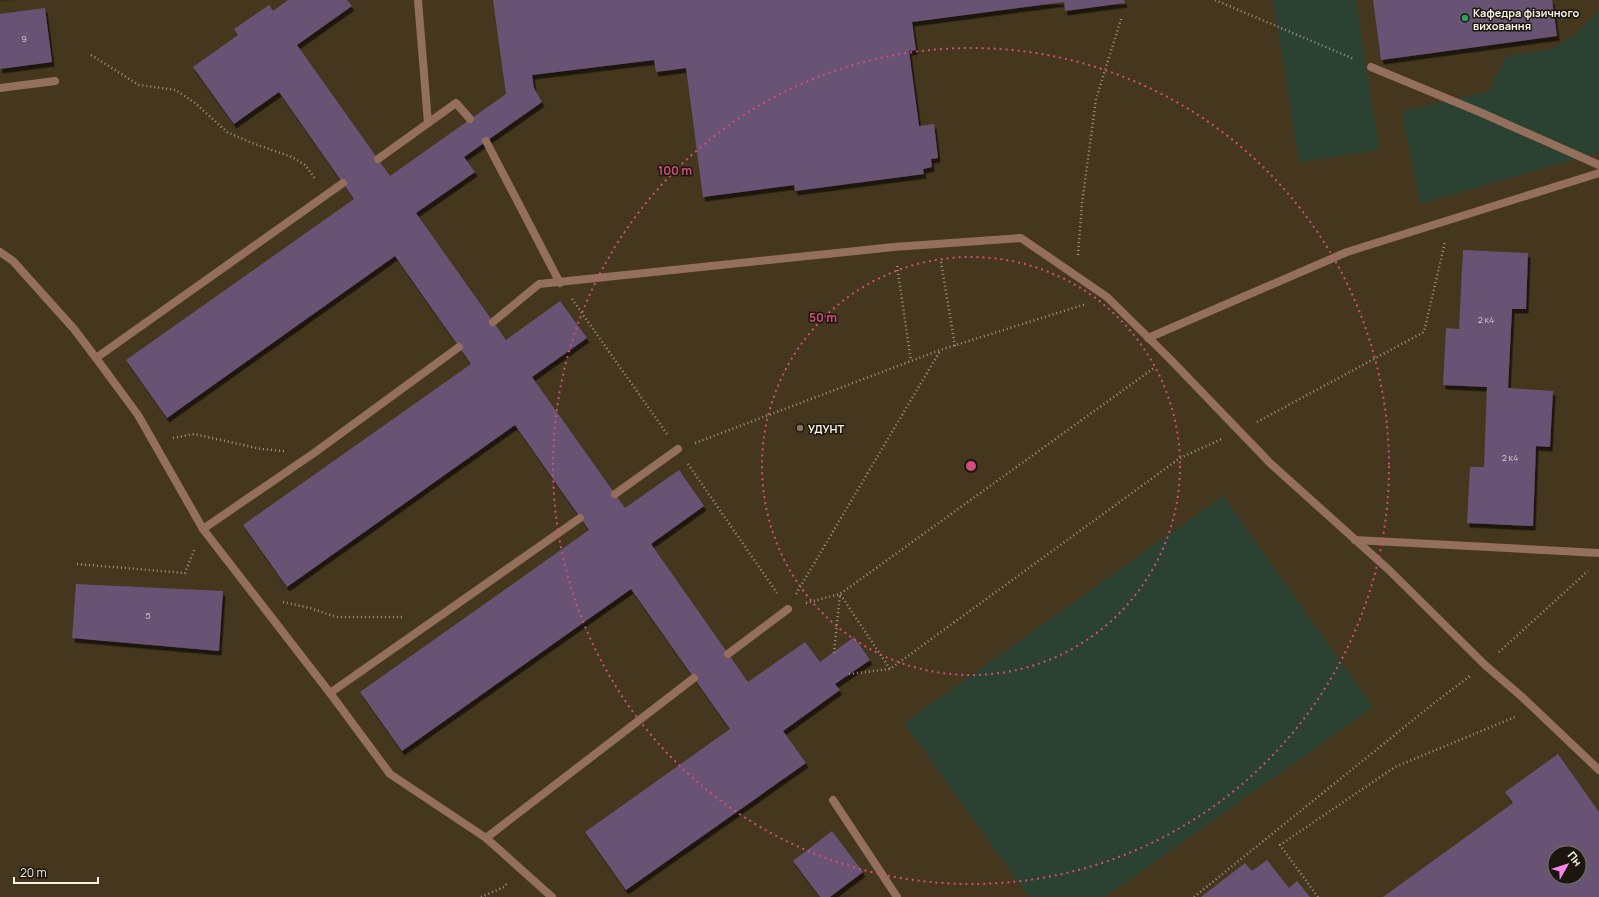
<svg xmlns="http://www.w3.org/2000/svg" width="1599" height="897" font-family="Manrope,sans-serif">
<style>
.built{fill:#45371d;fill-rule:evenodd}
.green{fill:#2b4131}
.building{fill:#695275;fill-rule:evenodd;filter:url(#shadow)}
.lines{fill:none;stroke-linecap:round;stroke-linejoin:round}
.path{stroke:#9e9585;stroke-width:2.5;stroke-dasharray:1 3;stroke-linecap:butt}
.service{stroke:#936f5c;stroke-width:8}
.ring{fill:none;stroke:#d04e7e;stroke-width:2;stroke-dasharray:2 4}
.leisure-dot{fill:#2e9e5b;stroke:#1c170e;stroke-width:1.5}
.education-dot{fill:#8d6e63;stroke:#1c170e;stroke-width:1.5}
.labels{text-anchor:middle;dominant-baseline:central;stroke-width:3;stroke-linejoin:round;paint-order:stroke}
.number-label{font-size:9px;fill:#d5caca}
.poi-label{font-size:11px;font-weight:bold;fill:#f9f2e6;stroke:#1c170e;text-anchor:start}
.centre{fill:#d04e7e;stroke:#1c170e;stroke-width:2}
.ring-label{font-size:12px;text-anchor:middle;font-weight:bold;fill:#d04e7e;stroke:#1c170e;stroke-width:3;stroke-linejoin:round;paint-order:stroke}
</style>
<defs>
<filter id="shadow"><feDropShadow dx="2.5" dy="4.5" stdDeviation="0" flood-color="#0009"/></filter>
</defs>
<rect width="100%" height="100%" fill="#392e1a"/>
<path class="built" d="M17,0H1599V897H0V2ZM1555,853H1579V877H1555Z"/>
<g class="green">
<path d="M1273,0H1356L1379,150L1299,162Z"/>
<path d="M1599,10V152L1421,204L1401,111L1488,92L1506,56L1552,49L1577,33Z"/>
<path d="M1223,496L1373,707L1105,897H1029L904,723Z"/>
</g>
<g class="building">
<path d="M288,0H347L352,6L297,45L390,176L506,94L493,0H1124L1125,3L1065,11L1064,2L912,22L916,50L909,51L919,126L934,124L938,158L931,159L932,167L923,169L924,174L795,191L794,185L703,197L686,68L656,72L654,60L532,75L534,88L542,102L464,157L475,172L416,213L506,340L560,301L587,338L532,377L625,508L679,470L704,506L651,544L748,682L805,642L820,662L854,637L870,660L835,684L840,690L783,731L806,763L626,890L585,832L730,729L631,589L402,751L360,692L589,530L515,425L287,587L243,525L471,364L395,256L167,418L126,360L354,199L279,92L234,124L193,67L238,35L234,29L269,5L273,11Z"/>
<path d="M1373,0H1552L1557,36L1381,60Z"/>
<path d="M45,8L52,62L0,69V14Z"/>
<path d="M1463,250L1528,253L1526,309H1512L1508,388L1553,391L1550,447L1536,446L1533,526L1467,523L1470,467H1484L1487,387L1443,385L1446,328L1459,329Z"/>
<path d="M76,584L223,591L219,651L72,638Z"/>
<path d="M1558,754L1599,812V897H1383L1513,803L1505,792ZM1555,853H1579V877H1555Z"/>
<path d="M832,831L863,872L830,897H820L793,861Z"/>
<path d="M1267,860L1289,888L1297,881L1310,897H1201L1245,863L1252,871Z"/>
</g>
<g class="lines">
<g class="path">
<path d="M1215,0L1354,59"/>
<path d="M91,55L139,85L176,90L195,103L227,132L252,143L292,157L305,165L316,180"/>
<path d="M1078,255L1082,203L1096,99L1121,19"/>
<path d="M941,262L955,346"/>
<path d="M897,266L911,361"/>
<path d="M572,299L667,434"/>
<path d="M1257,422L1424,332L1445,242"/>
<path d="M173,438L194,434L261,449L284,451"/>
<path d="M695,443L940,350L1086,304"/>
<path d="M688,464L777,593"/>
<path d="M77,564L185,573L195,548"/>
<path d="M796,594L940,351"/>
<path d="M283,602L310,608L336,617H404"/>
<path d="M806,603L840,594L890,669"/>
<path d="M1499,652L1588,571"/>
<path d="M834,653L840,594L1154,368"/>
<path d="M849,674L890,669L1180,458L1222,439"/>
<path d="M481,897L504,887L508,882"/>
<path d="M1194,897L1433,704L1470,676"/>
<path d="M1318,897L1280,845L1395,767L1515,717"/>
</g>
<g class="service">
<path d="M418,0L428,123"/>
<path d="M1371,67L1482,113L1599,165"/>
<path d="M0,88L55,81"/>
<path d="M486,141L560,283"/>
<path d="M378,159L456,103L470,119"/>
<path d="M0,252L13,261L74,329L96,358L138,415L203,529L330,693L390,774L486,838L552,897"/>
<path d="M493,322L539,284L894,247L1021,238L1107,297L1169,358L1271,464L1389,570L1485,665L1521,696L1599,770"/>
<path d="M1148,338L1347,252L1599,173"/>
<path d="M96,358L343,183"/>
<path d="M615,494L678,449"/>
<path d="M203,529L314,453L459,347"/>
<path d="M1355,540L1599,553"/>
<path d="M728,654L788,609"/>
<path d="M330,693L580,518"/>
<path d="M833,800L897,897"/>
<path d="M486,838L694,678"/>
</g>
</g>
<g class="ring">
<circle cx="971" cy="466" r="209"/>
<circle cx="971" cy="466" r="418"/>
</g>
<circle class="leisure-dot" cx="1465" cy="18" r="4"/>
<circle class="education-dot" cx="800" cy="428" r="4"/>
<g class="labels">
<g class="number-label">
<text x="24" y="38">9</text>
<text x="1486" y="319">2 к4</text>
<text x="1510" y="457">2 к4</text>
<text x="148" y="615">5</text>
</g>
<g class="poi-label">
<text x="1473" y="12">Кафедра фізичного<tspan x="1473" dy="13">виховання</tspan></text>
<text x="808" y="428">УДУНТ</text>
</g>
</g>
<circle cx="971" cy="466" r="6" class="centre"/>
<g class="ring-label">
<text x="675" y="175">100 m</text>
<text x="823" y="322">50 m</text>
</g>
<g transform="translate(1567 865) rotate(51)"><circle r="19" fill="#1c170e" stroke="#746f64"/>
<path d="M0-3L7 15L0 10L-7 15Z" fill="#fb87e6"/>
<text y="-6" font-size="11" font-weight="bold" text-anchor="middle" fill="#f9f2e6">Пн</text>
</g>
<path d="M14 877v6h84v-6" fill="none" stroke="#f9f2e6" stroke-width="2"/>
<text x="20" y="877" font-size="12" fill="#f9f2e6" stroke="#1c170e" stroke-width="3" paint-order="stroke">20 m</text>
</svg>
